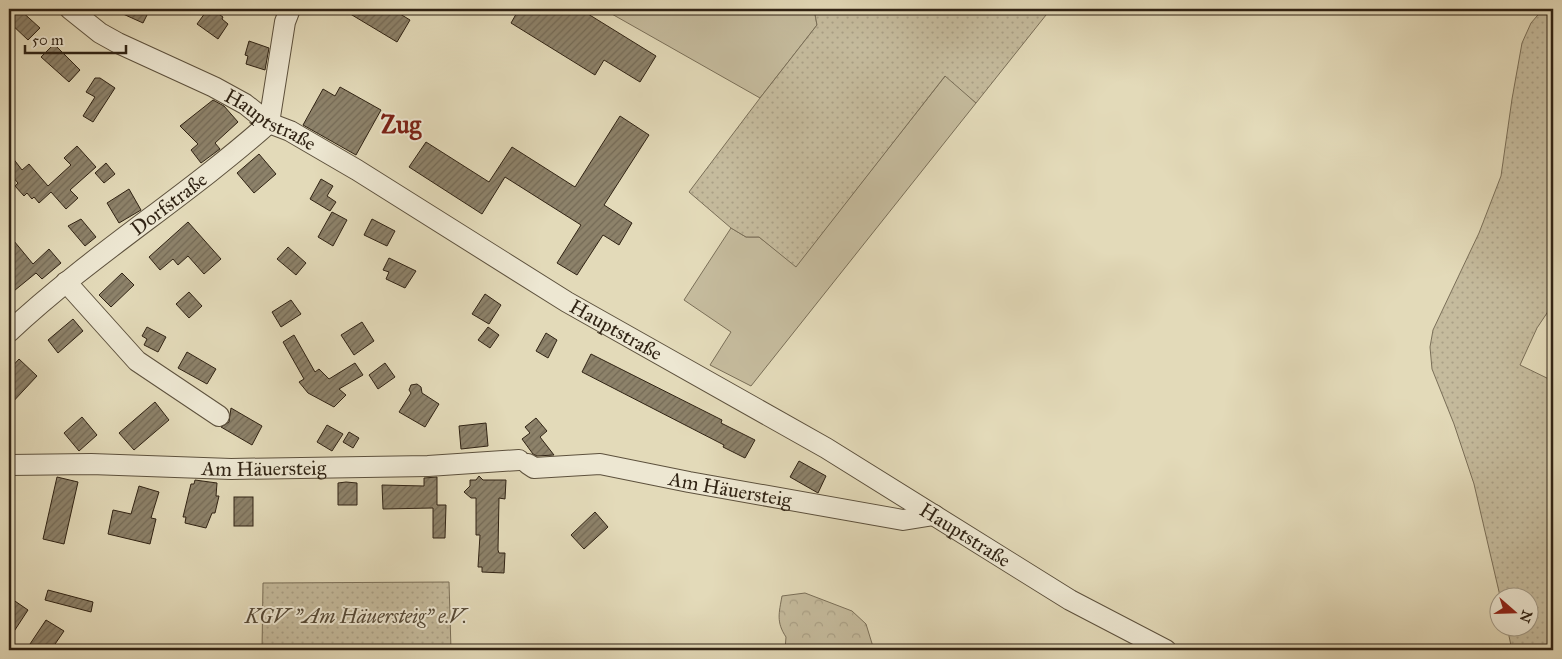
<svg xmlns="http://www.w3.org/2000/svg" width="1562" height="659" font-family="'IM FELL Great Primer',serif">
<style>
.grass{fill:#c5bb9d;stroke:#7a6f58}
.forest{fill:url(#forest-crowns);stroke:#7a6f58}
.park{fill:url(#park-dots);stroke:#7a6f58}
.building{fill:url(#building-hatch);stroke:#302314}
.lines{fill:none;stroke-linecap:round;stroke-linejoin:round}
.minor-casing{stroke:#5d513d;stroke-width:22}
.minor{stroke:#ede7d2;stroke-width:20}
.labels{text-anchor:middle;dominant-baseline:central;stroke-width:4;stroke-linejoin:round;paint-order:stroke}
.street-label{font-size:20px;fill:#302314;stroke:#ede7d2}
.park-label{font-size:20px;font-style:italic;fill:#554936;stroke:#ede7d2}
.district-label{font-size:25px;font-weight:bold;fill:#7a1f14;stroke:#ede7d2}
</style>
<defs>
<pattern id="forest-crowns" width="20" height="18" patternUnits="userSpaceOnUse" patternTransform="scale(1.25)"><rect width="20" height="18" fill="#c5bb9d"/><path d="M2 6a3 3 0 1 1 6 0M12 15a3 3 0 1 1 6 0" fill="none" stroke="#aaa086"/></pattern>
<pattern id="park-dots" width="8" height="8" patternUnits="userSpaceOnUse" patternTransform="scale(1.25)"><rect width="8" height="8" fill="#c5bb9d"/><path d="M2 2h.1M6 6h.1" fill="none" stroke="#aaa086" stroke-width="1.8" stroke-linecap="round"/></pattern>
<pattern id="building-hatch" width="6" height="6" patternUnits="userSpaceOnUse" patternTransform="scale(1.25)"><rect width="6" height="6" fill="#8d826a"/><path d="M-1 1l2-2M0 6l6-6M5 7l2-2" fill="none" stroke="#746a56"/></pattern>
</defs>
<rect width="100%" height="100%" fill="#e3dab9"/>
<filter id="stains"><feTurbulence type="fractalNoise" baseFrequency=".004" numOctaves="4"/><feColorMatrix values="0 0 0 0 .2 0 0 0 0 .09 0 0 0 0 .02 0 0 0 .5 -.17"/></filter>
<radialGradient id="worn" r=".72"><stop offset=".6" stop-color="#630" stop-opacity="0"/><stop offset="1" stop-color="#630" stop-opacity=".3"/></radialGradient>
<g class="grass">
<path d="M603,9H814L817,25L760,98Z"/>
<path d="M946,75L976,103L751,386L710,365L731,332L684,300L731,228L746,237H759L796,266Z"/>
</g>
<path class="forest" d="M805,593L852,611L866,624L874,650H785L786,637C776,622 779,613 782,596Z"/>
<g class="park">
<path d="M814,9H1048L1050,10L976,103L945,76L796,267L759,237H746L731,228L689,192L760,98L817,25Z"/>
<path d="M1543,9H1553V304L1537,328L1520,365L1553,381V650H1512L1507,627L1530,626V596H1500L1474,484L1454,424L1432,369L1430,347L1433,330L1479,233L1501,176L1512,99L1522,43L1531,23Z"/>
<path d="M449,582L451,650H262L263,583Z"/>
</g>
<g class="building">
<path d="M9,9H19L40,28L28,40L9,22Z"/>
<path d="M112,9H150L143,23Z"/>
<path d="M208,9H211L223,17L222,19L228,24L218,39L197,24Z"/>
<path d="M342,9H392L410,20L397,42Z"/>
<path d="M519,9H580L656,56L640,82L604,60L595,75L511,23Z"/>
<path d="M249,41L269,48L265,70L246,64L248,56L245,55Z"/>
<path d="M54,44L80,70L69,82L41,57Z"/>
<path d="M95,78H100L115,88L93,122L83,116L95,97L86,92Z"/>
<path d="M340,87L381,110L356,155L303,125L323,89L335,96Z"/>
<path d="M213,100L224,106L238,122L215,143L220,149L201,163L191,150L198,144L180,126Z"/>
<path d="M620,116L649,135L604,205L632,223L619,245L603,235L577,275L557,263L581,225L505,177L482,214L409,167L426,142L489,182L512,147L575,187Z"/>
<path d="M77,146L96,167L70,190L78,198L66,209L51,192L39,203L34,197L32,199L27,193L24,196L15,186L18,183L9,173V153L22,170L29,164L48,186L71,165L64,158Z"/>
<path d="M259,154L276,174L254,193L237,173Z"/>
<path d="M106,163L115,174L104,183L95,173Z"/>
<path d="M321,179L333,186L327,196L336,202L330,211L310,199Z"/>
<path d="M129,189L141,210L119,223L107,203Z"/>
<path d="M332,212L347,220L333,246L318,237Z"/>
<path d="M81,219L96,237L85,246L68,226Z"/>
<path d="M372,219L395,231L387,246L364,235Z"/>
<path d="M188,222L221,259L204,274L188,256L178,265L173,259L160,270L149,257Z"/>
<path d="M9,235L33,264L49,249L61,263L42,279L36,273L9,295Z"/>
<path d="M288,247L306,263L296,275L277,259Z"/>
<path d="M389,258L416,271L405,288L386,279L389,272L383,270Z"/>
<path d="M122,273L134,285L111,307L99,295Z"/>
<path d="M189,292L202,306L189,318L176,304Z"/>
<path d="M485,294L501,305L489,324L472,314Z"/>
<path d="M291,300L301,314L281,327L272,312Z"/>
<path d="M73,319L83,331L58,353L48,340Z"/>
<path d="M362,322L374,341L354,355L341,335Z"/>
<path d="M147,327L166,337L158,352L144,345L147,339L142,336Z"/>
<path d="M488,327L499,335L490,348L478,340Z"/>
<path d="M546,333L557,340L548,358L536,351Z"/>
<path d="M294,335L315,372L319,369L329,379L355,363L363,375L339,389L346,395L334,407L308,393L299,382L304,379L283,342Z"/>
<path d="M187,352L216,369L207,384L178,368Z"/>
<path d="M591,354L722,420L721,423L755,440L745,458L723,447L724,445L582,372Z"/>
<path d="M19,359L37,376L9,406V370Z"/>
<path d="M385,363L395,377L378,389L369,375Z"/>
<path d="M417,384L421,387L422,393L439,404L425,427L399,412L411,393L409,390L411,385Z"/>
<path d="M155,402L169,420L134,450L119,433Z"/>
<path d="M231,408L262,426L252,445L221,427L229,422Z"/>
<path d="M82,417L97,435L79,451L64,433Z"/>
<path d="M536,418L547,431L540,437L554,455L537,456L533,454L522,439L530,433L525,427Z"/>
<path d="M486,423L488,446L461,449L459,426Z"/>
<path d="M327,425L343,434L332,451L317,442Z"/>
<path d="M349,432L359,438L353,448L343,442Z"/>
<path d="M799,461L826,476L818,493L790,477Z"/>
<path d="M479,476L483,480H506L505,499L499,498L498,550L499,553H505L504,573L482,572V567H478L480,535H476V498H471L464,492L470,486V480H476Z"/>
<path d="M57,477L78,482L64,544L43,539Z"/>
<path d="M437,477V505H446L445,538H433V508L383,509L382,485L424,486V478Z"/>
<path d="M195,480L217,483L216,496H219L215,513H212L206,528L185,523L186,517H183L191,484H194Z"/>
<path d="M346,482L357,483V505H338V483Z"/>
<path d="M139,486L159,492L151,518L156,519L150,544L108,534L113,510L131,514Z"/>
<rect x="234" y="497" width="19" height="29"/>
<path d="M595,512L608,527L584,549L571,535Z"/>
<path d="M48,590L93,602L91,612L45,600Z"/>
<path d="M9,597L28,610L9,639Z"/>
<path d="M46,620L64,631L51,650H26Z"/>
</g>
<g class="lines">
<g class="minor-casing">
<g id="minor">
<path id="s1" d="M70,9L100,33L118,43L214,87L245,104L269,123L290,131L357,170L567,302L826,448L1070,600L1166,650"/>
<path d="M269,123L285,22L290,9"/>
<path d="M66,282L137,361L219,416"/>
<path id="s2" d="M9,332C90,256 186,197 269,123"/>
<path id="s3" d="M528,464L534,468L600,464L689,482L903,520L934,515"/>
<path id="s4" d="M9,465L91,464L231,469L428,466L519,460"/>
</g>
</g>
<use href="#minor" class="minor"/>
</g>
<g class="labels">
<g class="street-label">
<text stroke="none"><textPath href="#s1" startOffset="230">Hauptstraße</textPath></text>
<text stroke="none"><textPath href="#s2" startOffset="205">Dorfstraße</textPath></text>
<text stroke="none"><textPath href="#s1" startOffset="635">Hauptstraße</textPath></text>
<text stroke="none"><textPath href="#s4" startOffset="255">Am Häuersteig</textPath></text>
<text stroke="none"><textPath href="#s3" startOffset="206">Am Häuersteig</textPath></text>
<text stroke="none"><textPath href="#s1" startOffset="1040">Hauptstraße</textPath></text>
</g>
<g class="park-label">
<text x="356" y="616">KGV "Am Häuersteig" e.V.</text>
</g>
<g class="district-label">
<text x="401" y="124">Zug</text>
</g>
</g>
<rect width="1562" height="659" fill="none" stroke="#e3dab9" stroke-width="30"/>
<rect x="10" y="10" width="1542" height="639" fill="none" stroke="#302314" stroke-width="2.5"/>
<rect x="15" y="15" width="1532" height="629" fill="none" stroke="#302314"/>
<g transform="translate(1514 612) rotate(110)"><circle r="24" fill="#ede7d2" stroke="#a19986"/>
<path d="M0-4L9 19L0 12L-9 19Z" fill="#8f2418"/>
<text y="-8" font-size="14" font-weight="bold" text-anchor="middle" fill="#302314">N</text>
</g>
<path d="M25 45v8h101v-8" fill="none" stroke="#302314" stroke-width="2.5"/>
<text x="32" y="45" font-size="15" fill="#302314" stroke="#ede7d2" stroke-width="4" paint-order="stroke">50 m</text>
<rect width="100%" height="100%" filter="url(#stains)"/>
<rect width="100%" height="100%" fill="url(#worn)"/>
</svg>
